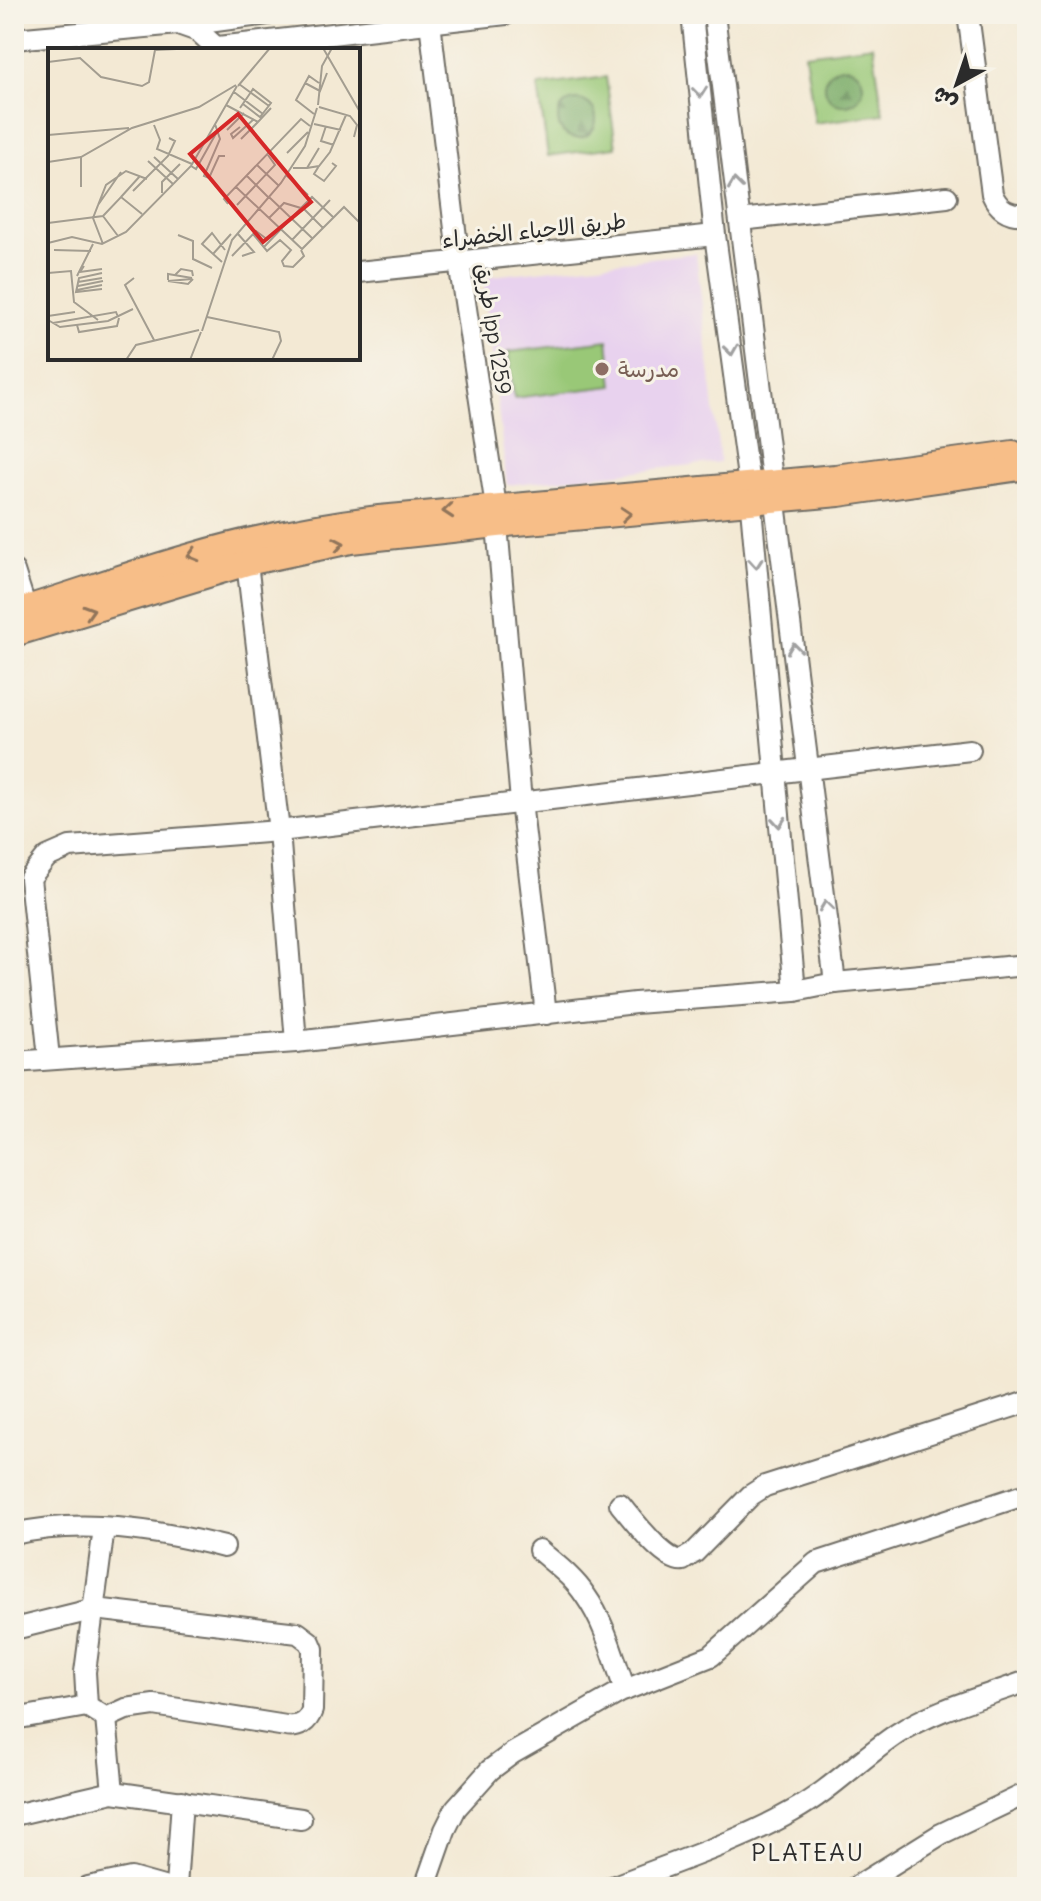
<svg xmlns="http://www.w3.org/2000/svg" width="1041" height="1901" font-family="Delius,'Playpen Sans Arabic',sans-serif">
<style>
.built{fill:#e8d2ee}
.green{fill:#99c877;stroke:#627a51;stroke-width:2}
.forest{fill:url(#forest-firs);stroke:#526c4a;stroke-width:2}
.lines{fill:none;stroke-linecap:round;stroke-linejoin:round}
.minor-casing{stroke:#716e66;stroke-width:24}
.major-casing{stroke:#716e66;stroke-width:28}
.minor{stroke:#fff;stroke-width:20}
.major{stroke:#f7be88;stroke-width:24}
.oneway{stroke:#a0a0a0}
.oneway2{stroke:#91745a}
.education-dot{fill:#8d6e63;stroke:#f7f3e8;stroke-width:3}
.labels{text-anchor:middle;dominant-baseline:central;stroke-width:6;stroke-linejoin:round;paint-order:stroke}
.street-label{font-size:22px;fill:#2b2b2b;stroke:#f7f3e8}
.education-label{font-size:22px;fill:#785e54;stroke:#f7f3e8;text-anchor:start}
.neighbourhood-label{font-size:24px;letter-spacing:2px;fill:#2b2b2b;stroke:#f7f3e8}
.inset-road{fill:none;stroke:#a39d90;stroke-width:2}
.view{fill:#d62828;fill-opacity:0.15;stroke:#d62828;stroke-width:4}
.inset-edge{fill:none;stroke:#2b2b2b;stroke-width:4}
</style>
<defs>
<pattern id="forest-firs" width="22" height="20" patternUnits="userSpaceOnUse" patternTransform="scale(2)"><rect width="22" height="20" fill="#7aac68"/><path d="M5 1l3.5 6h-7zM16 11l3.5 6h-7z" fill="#648c56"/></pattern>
</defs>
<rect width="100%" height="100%" fill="#f7f3e8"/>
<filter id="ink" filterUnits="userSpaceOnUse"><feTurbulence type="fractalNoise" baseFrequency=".0125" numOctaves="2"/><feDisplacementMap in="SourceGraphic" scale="16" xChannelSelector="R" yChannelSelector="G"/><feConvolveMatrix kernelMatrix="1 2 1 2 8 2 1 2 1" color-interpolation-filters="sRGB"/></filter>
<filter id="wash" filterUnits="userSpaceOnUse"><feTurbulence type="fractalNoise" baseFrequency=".006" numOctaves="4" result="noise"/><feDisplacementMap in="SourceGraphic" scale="32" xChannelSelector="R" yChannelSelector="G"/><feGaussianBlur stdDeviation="1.8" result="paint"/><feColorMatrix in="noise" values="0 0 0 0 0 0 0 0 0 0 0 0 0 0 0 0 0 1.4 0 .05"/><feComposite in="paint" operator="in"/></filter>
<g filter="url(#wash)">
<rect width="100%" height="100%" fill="#f3e9d4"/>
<path class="built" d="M696,253L720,462L507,485L483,277Z"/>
<g class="green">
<path d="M873,45L883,114L815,123L805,54Z"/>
<path d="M606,77L616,147L548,156L538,86Z"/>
<path d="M608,340L613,386L514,398L508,352Z"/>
</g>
<g class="forest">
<circle cx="844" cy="86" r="19"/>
<circle cx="577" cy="119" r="19"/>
</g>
</g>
<g filter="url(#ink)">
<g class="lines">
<g class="minor-casing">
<g id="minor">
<path d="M429,14L459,262L496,507"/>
<path d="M692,14L715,235L749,485L795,991"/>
<path d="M714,14L835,983"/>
<path d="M968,14L992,194C999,210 1010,216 1027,214"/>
<path d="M186,25L268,14"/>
<path d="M14,39L178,24L198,31L219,50"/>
<path d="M218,47L506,14"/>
<path d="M740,220L947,197"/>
<path d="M358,272L715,235"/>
<path d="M497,525L521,802L546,1014"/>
<path d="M247,563L279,831L296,1042"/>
<path d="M14,571L26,609"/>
<path d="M49,1058L30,878L47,857L70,847L279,831L970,750"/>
<path d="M14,1062L296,1042L635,1003L795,991L835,983L1027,965"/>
<path d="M620,1504C631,1517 666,1564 683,1560C683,1560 693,1553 694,1553L751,1495L765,1486L1027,1402"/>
<path d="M104,1528L85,1672L87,1706L106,1718L113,1792"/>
<path d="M14,1534C82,1518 157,1530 224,1547"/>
<path d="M539,1550C555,1564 573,1577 585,1595C605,1623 614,1658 625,1690"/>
<path d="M14,1629L95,1609L298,1633L310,1642L313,1649L312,1710C308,1722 299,1728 286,1726L154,1705L126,1709L106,1718"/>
<path d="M14,1719L87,1706"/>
<path d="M14,1815L113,1792L301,1819"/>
<path d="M88,1887L131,1878L163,1887"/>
<path d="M176,1887L182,1801"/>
<path d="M425,1887L445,1830L456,1808L490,1770L513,1753L620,1692L711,1656L816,1563L1027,1494"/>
<path d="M612,1887C672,1863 737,1843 793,1811C831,1790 861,1758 897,1734C935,1709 984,1697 1027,1681"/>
<path d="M856,1887L941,1834L1027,1793"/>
</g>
</g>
<g class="major-casing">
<g id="major">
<path d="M14,612C73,594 131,573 191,556C252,538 315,526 379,518L835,477L1013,453"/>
<path d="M14,634L247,563L351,541L497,525L839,494L1027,467"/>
</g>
</g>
<use href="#minor" class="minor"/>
<use href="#major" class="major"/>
</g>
<defs><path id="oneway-chevron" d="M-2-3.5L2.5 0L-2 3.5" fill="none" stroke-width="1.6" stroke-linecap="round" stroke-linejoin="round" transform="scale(2)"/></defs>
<g class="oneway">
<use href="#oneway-chevron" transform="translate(700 92) rotate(84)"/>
<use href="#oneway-chevron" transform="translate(735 184) rotate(-97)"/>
<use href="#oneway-chevron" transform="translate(731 350) rotate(82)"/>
<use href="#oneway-chevron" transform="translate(756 563) rotate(85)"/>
<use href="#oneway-chevron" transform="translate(794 648) rotate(-97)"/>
<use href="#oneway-chevron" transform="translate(779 822) rotate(85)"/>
<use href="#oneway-chevron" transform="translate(826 906) rotate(-97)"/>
</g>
<g class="oneway2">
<use href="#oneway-chevron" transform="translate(448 511) rotate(175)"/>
<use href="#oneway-chevron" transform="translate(626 514) rotate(-5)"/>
<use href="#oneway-chevron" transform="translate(339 544) rotate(-10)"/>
<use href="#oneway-chevron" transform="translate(193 555) rotate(164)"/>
<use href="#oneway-chevron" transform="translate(89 611) rotate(-17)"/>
</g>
</g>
<circle class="education-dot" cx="602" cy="369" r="8"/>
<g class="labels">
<g class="street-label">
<text transform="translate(534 230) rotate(-6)">طريق الاحياء الخضراء</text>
<text transform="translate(494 329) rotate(81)">طريق lpp 1259</text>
</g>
<g class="education-label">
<text x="618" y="369">مدرسة</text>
</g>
<g class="neighbourhood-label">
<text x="808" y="1852">PLATEAU</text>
</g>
</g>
<g transform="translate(48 48)">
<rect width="312" height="312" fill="#f3e9d4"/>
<path class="inset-road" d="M275,0L312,64M0,14L32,10L53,29L94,38L101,34L107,2L150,0M257,35L272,43L279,25M191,36L221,58M190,38L222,0M186,44L215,66M178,57L210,74L223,60M270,57L274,18L284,0M271,59L302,68L309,77L306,89M192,60L203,44L205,41L223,55L212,69L195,56M266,66L248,52L261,28L271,35M167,76L172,91L156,128L161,130L171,108H177M266,76L293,82M106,77L112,92L109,101L144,116M278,78L273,93L286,97M192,79L183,86L185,90L206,71M179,82L196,65M0,87L81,80M193,91L210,74M239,105L260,84M106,109L130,131M100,113L125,136M0,114L33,109L84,80L151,59L188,37M209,117L230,137M143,118L148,121L170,82M271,118L266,126L276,133L288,118L284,115M245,120H259L271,100M259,120L271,118L282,104L298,67M238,127L260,147M199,128L220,149M33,139V109M188,139L254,201L296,159L312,175M85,143L120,108L127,93L121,90M114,145V134L132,116M73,149L92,128M221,149L265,191M180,156L176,151L253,71L262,78M50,157L73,124M189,157L227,117L220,107M254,159L275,180M55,168L70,188M221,170L236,155L253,160L264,149L285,169M0,175L55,168L73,149L94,166M190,186L206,204L194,208M205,186L219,203L232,192L243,202L234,213L236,218L245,219L256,208L253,202M130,187L145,193V211L164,220M244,192L282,152M0,195L24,189L54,196L78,184L143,118L189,38M55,196L45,170L58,137L78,123L99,131M216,199L253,160M6,202L43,203M165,206L183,186M184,208L208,183L220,192M174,214L154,196L164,185L177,202M36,218L32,224L54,221M0,225L23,223L26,254L50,272M127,227L133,221L144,223L145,228M29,228L45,196M86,230L77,237L106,292M144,231L120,233L140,236L145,231M120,232V226L144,230M30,234L54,230M30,238L55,233M54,241L28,244L31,230L54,225M29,242L54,237M0,268L27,264M159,269L231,284L233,293L224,312M0,272L12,279L60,273L85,261M5,275L68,264L70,269M29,277L31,284L69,278L71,270M154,283L184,192L233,135L257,98L269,60M78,312L88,297L151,282M142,312L153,284"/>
<path class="view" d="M190,66L263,154L215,194L142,106Z"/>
<rect width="312" height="312" class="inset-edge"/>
</g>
<rect width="1041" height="1901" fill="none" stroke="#f7f3e8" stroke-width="48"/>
<g transform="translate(957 84) rotate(220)" stroke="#f7f3e8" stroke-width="6" paint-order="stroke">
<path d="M0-6L14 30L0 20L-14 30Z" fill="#2b2b2b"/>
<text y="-12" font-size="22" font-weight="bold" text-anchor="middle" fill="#2b2b2b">ش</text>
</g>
</svg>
